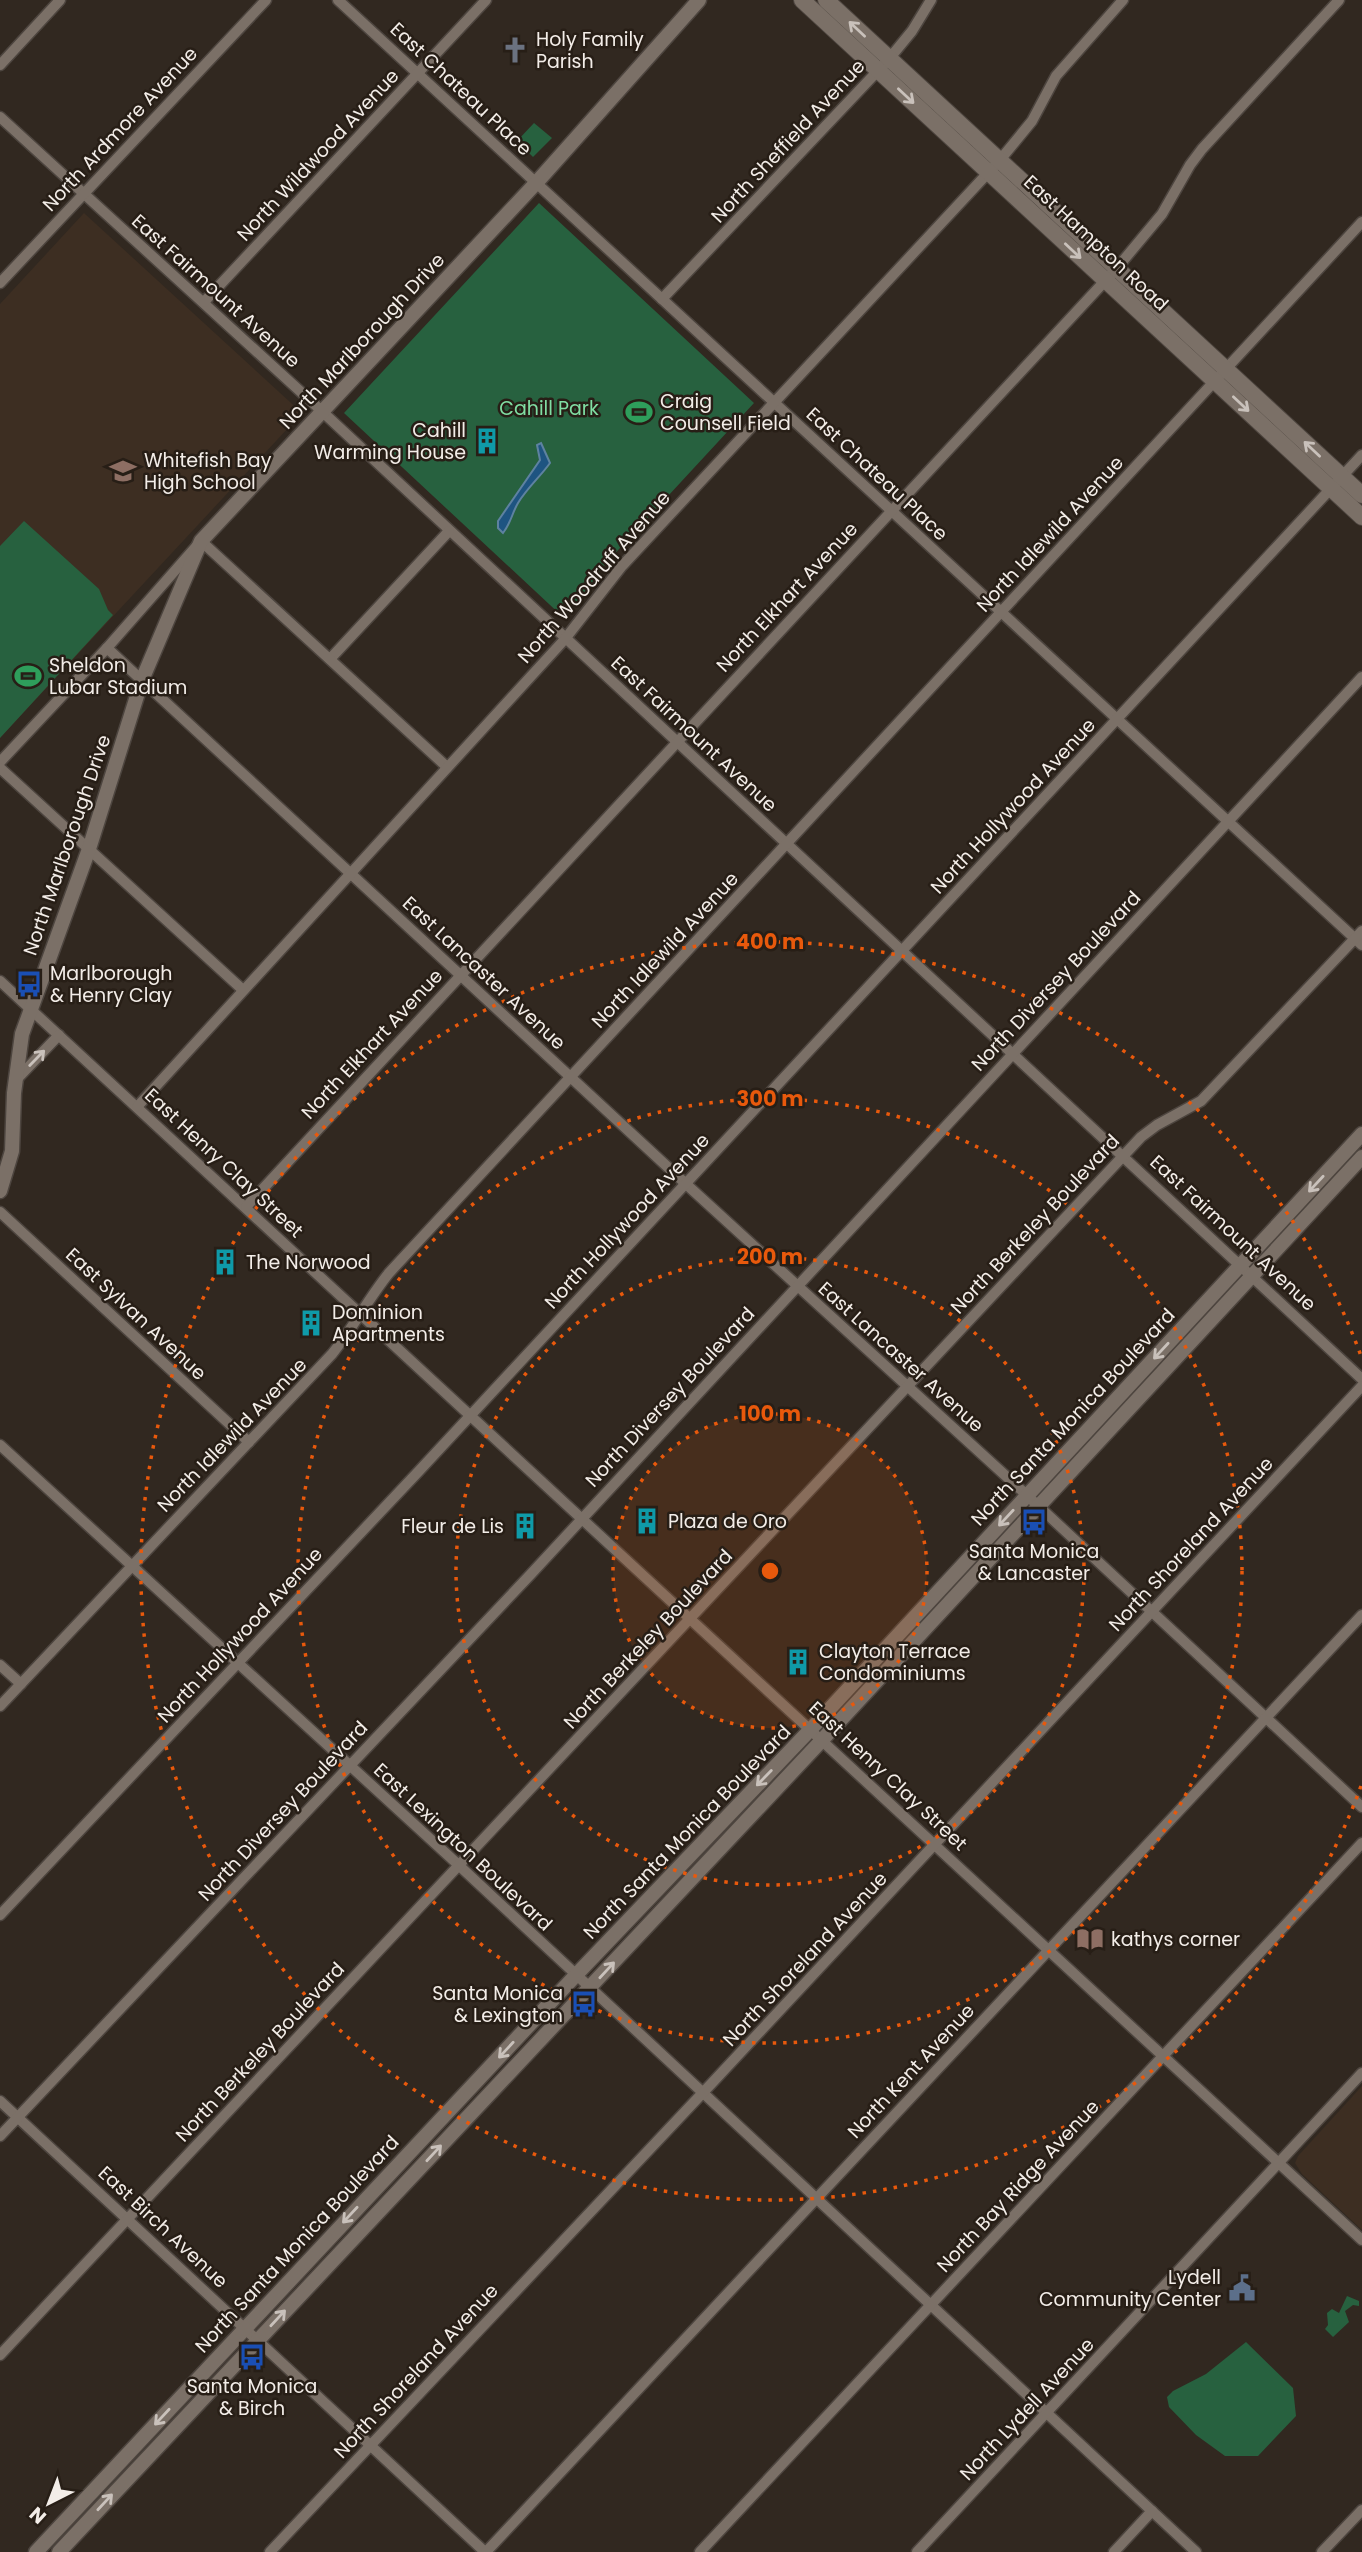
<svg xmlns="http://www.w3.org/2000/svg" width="1362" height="2552" font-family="Poppins,sans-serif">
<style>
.built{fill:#3d2e22}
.green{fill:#27613f}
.water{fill:#1e5481;stroke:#5e82a0;stroke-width:2}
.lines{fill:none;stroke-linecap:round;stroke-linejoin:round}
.minor-casing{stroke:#4d453f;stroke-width:13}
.tertiary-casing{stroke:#4d453f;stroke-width:17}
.secondary-casing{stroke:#4d453f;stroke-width:18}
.minor{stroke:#7b7067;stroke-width:10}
.tertiary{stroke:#7b7067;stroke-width:14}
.secondary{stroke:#7b7067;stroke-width:16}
.oneway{stroke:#c9c1bb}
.ring{fill:none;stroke:#e8590c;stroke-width:3.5;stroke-dasharray:3.5 7}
.labels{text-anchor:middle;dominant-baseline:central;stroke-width:5;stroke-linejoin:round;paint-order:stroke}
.poi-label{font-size:19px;fill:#f3ede8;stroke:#271e16;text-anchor:start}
.street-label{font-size:19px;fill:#f3ede8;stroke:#271e16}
.park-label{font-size:19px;fill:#80dea3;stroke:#271e16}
.centre{fill:#e8590c;stroke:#271e16;stroke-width:3.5}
.ring-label{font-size:21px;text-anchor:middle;font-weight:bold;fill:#e8590c;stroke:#271e16;stroke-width:5;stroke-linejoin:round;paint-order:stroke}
</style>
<rect width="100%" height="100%" fill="#312820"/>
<g class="built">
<path d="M84,213L302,413L0,738V304Z"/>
<path d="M1362,2086V2230L1302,2174L1295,2163L1298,2156Z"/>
</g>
<g class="green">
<path d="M534,123L552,138L533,157L517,141Z"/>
<path d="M539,203L754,403L607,562L565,619L344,413Z"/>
<path d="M24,521L99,589L108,610L113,615L0,738V546Z"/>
<path d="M1347,2296L1359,2301V2306L1353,2305L1345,2311L1349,2322L1333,2337L1325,2329L1328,2325L1327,2313L1332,2309L1339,2313Z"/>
<path d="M1246,2342L1293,2388L1296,2416L1258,2456H1225L1196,2435L1169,2407L1167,2397L1173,2391L1206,2374Z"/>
</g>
<path class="water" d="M541,443L550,463C540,477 527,488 518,503C512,513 511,523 503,533L498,528V521L540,460L537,445Z"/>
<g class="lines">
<g class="minor-casing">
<g id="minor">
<path d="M338,0L1362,945"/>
<path d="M0,65L60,0"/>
<path d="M0,117L313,403L1362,1379"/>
<path d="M0,283L266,0"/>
<path d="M662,299L889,59L912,31L931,0"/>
<path d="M204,302L486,0"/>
<path d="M107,648L686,1184L1019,1488L1362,1807"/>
<path d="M330,659L449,531"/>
<path d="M0,762L107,648L201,541L447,767"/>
<path d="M0,768L243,990"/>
<path d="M0,981L1362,2240"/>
<path d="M15,1081L59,1035"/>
<path d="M137,1107L565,639L622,566L1000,160L1032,121L1056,76L1123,0"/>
<path d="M246,1207L1117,268L1162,214L1190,165L1202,149L1339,0"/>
<path d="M0,1212L249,1442"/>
<path d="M0,1445L451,1858L1196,2552"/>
<path d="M0,1665L21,1684"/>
<path d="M0,1706L332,1354C353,1328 368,1299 389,1273L1362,222"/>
<path d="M0,1915L418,1472L1362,455"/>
<path d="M0,2101L485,2552"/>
<path d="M0,2136L530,1575L1362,677"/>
<path d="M0,2355L1141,1137L1157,1125L1201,1101L1362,931"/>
<path d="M270,2552L712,2083L1362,1386"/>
<path d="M486,2552L1362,1615"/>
<path d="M700,2552L1362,1843"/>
<path d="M917,2552L1362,2073"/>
<path d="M1114,2552L1152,2511"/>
<path d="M1322,2552L1362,2510"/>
</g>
</g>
<g class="tertiary-casing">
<g id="tertiary">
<path d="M0,1191L12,1151L14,1093L22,1034L89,849L142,680L201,541L537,182L699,0"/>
<path d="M36,2552L576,1975L811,1729L1362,1134"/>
<path d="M59,2552L823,1739L1362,1157"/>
</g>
</g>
<g class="secondary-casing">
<g id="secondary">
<path d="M802,0L1362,517"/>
<path d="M826,0L1362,495"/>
</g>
</g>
<use href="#minor" class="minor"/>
<use href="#tertiary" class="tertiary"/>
<use href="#secondary" class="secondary"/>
</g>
<defs><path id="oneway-shaft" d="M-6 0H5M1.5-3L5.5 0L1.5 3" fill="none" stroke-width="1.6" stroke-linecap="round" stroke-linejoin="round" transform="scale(1.75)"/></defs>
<g class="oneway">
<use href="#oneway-shaft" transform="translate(857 29) rotate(-137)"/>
<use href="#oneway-shaft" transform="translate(906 96) rotate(43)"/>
<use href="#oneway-shaft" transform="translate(1073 251) rotate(43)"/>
<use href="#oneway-shaft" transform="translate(1241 404) rotate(43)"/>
<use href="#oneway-shaft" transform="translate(1312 449) rotate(-137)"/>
<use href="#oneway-shaft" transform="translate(37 1058) rotate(-46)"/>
<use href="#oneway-shaft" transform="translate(1316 1184) rotate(133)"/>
<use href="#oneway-shaft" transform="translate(1161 1351) rotate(133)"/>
<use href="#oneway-shaft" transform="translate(1006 1518) rotate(133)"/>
<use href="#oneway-shaft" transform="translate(764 1778) rotate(134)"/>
<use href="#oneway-shaft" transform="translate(607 1970) rotate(-47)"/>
<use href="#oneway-shaft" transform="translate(506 2050) rotate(133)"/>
<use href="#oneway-shaft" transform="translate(434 2153) rotate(-47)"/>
<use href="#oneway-shaft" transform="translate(350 2215) rotate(133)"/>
<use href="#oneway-shaft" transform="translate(278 2318) rotate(-47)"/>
<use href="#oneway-shaft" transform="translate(162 2417) rotate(133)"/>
<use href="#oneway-shaft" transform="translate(105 2502) rotate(-47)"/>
</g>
<circle cx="770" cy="1571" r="157" fill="#e8590c" fill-opacity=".12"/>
<g class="ring">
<circle cx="770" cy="1571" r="157"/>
<circle cx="770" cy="1571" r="314"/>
<circle cx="770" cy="1571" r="472"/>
<path d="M1361 1786A629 629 0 1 1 1361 1356"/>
</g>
<defs>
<g id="church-bare" transform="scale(2.1)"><path d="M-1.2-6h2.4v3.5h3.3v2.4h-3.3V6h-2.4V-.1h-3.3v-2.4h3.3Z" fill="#6b7280" stroke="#271e16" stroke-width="2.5" paint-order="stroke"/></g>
<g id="stadium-bare" transform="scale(2.1)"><path d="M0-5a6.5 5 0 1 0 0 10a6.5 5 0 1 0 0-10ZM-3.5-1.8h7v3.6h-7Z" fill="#2e9e5b" stroke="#271e16" stroke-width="2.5" paint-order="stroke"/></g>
<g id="building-bare" transform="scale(2.1)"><path d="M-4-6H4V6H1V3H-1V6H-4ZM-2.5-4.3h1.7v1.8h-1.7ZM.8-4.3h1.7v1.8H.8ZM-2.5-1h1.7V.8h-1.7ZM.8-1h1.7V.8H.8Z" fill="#0f9aa8" stroke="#271e16" stroke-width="2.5" paint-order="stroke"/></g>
<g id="school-bare" transform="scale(2.1)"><path d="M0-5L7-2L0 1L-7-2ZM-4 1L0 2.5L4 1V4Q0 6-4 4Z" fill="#8d6e63" stroke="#271e16" stroke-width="2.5" paint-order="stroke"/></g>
<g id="bus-bare" transform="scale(2.1)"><path d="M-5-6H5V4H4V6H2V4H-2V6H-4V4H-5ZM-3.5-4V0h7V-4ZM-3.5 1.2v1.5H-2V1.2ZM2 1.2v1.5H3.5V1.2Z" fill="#1a4fb4" stroke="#271e16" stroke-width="2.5" paint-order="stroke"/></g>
<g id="library-bare" transform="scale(2.1)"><path d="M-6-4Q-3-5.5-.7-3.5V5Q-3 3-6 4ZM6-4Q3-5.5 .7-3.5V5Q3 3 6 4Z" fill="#8d6e63" stroke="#271e16" stroke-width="2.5" paint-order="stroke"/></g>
<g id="civic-bare" transform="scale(2.1)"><path d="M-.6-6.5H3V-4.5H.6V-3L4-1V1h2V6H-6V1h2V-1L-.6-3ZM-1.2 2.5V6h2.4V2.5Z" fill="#5c6f8a" stroke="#271e16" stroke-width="2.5" paint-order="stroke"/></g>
</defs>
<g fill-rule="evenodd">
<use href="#church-bare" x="515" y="50"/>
<use href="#stadium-bare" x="639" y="412"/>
<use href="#building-bare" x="487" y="441"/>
<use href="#school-bare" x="123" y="471"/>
<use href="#stadium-bare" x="28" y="676"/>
<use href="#bus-bare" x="29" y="984"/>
<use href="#building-bare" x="225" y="1262"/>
<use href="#building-bare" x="311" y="1323"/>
<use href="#building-bare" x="647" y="1521"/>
<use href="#bus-bare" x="1034" y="1522"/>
<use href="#building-bare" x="525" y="1526"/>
<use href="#building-bare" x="798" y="1662"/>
<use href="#library-bare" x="1090" y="1939"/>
<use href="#bus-bare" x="584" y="2004"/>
<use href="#civic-bare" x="1242" y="2288"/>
<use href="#bus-bare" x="252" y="2357"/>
</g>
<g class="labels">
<g class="poi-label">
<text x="536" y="39">Holy Family<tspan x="536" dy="22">Parish</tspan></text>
<text x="660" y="401">Craig<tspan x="660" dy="22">Counsell Field</tspan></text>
<text x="466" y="430" text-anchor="end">Cahill<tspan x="466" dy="22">Warming House</tspan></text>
<text x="144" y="460">Whitefish Bay<tspan x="144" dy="22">High School</tspan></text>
<text x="49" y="665">Sheldon<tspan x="49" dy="22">Lubar Stadium</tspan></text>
<text x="50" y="973">Marlborough<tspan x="50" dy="22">&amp; Henry Clay</tspan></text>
<text x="246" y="1262">The Norwood</text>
<text x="332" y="1312">Dominion<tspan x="332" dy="22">Apartments</tspan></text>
<text x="668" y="1521">Plaza de Oro</text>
<text x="504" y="1526" text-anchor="end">Fleur de Lis</text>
<text x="1034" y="1551" text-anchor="middle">Santa Monica<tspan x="1034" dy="22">&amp; Lancaster</tspan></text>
<text x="819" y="1651">Clayton Terrace<tspan x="819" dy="22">Condominiums</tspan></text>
<text x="1111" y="1939">kathys corner</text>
<text x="563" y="1993" text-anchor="end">Santa Monica<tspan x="563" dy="22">&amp; Lexington</tspan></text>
<text x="1221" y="2277" text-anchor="end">Lydell<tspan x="1221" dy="22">Community Center</tspan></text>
<text x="252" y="2386" text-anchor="middle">Santa Monica<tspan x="252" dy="22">&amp; Birch</tspan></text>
</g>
<g class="street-label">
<text transform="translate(461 89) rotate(43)">East Chateau Place</text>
<text transform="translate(120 129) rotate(-47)">North Ardmore Avenue</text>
<text transform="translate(788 141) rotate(-47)">North Sheffield Avenue</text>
<text transform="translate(318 155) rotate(-47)">North Wildwood Avenue</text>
<text transform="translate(1096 243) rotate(43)">East Hampton Road</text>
<text transform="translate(216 291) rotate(42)">East Fairmount Avenue</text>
<text transform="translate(362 341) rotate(-47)">North Marlborough Drive</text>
<text transform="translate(877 474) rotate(43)">East Chateau Place</text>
<text transform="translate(1050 534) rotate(-47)">North Idlewild Avenue</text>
<text transform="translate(594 577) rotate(-49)">North Woodruff Avenue</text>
<text transform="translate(787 597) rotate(-47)">North Elkhart Avenue</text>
<text transform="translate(694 734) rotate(43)">East Fairmount Avenue</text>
<text transform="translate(1013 806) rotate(-47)">North Hollywood Avenue</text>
<text transform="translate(67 845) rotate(-71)">North Marlborough Drive</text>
<text transform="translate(665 950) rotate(-47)">North Idlewild Avenue</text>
<text transform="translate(484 973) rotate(43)">East Lancaster Avenue</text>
<text transform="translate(1056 981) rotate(-47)">North Diversey Boulevard</text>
<text transform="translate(372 1044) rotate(-47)">North Elkhart Avenue</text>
<text transform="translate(224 1163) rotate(43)">East Henry Clay Street</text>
<text transform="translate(627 1221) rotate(-47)">North Hollywood Avenue</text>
<text transform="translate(1035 1224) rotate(-47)">North Berkeley Boulevard</text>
<text transform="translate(1233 1233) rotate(43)">East Fairmount Avenue</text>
<text transform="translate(136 1314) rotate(43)">East Sylvan Avenue</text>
<text transform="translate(901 1357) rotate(42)">East Lancaster Avenue</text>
<text transform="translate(670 1397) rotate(-47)">North Diversey Boulevard</text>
<text transform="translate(1073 1417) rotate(-47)">North Santa Monica Boulevard</text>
<text transform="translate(232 1435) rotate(-46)">North Idlewild Avenue</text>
<text transform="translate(1191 1544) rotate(-47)">North Shoreland Avenue</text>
<text transform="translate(240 1635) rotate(-47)">North Hollywood Avenue</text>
<text transform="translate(648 1639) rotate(-47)">North Berkeley Boulevard</text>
<text transform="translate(888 1776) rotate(43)">East Henry Clay Street</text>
<text transform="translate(283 1811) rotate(-47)">North Diversey Boulevard</text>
<text transform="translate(687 1832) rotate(-46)">North Santa Monica Boulevard</text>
<text transform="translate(463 1847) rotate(43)">East Lexington Boulevard</text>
<text transform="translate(805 1959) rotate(-47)">North Shoreland Avenue</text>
<text transform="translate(260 2052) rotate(-47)">North Berkeley Boulevard</text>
<text transform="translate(911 2071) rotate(-47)">North Kent Avenue</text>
<text transform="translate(1018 2186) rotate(-47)">North Bay Ridge Avenue</text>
<text transform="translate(163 2227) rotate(43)">East Birch Avenue</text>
<text transform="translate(297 2244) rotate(-47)">North Santa Monica Boulevard</text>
<text transform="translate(416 2371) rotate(-47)">North Shoreland Avenue</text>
<text transform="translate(1027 2409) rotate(-47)">North Lydell Avenue</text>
</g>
<g class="park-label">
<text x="549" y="408">Cahill Park</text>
</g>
</g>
<circle cx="770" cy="1571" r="10" class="centre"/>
<g class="ring-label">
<text x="770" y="949">400 m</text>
<text x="770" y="1106">300 m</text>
<text x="770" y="1264">200 m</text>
<text x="770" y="1421">100 m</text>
</g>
<g transform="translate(49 2503) rotate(222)" stroke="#271e16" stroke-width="5" paint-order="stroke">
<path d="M0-5L12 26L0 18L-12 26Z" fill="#f3ede8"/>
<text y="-10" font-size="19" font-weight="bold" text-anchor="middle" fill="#f3ede8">N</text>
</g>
</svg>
